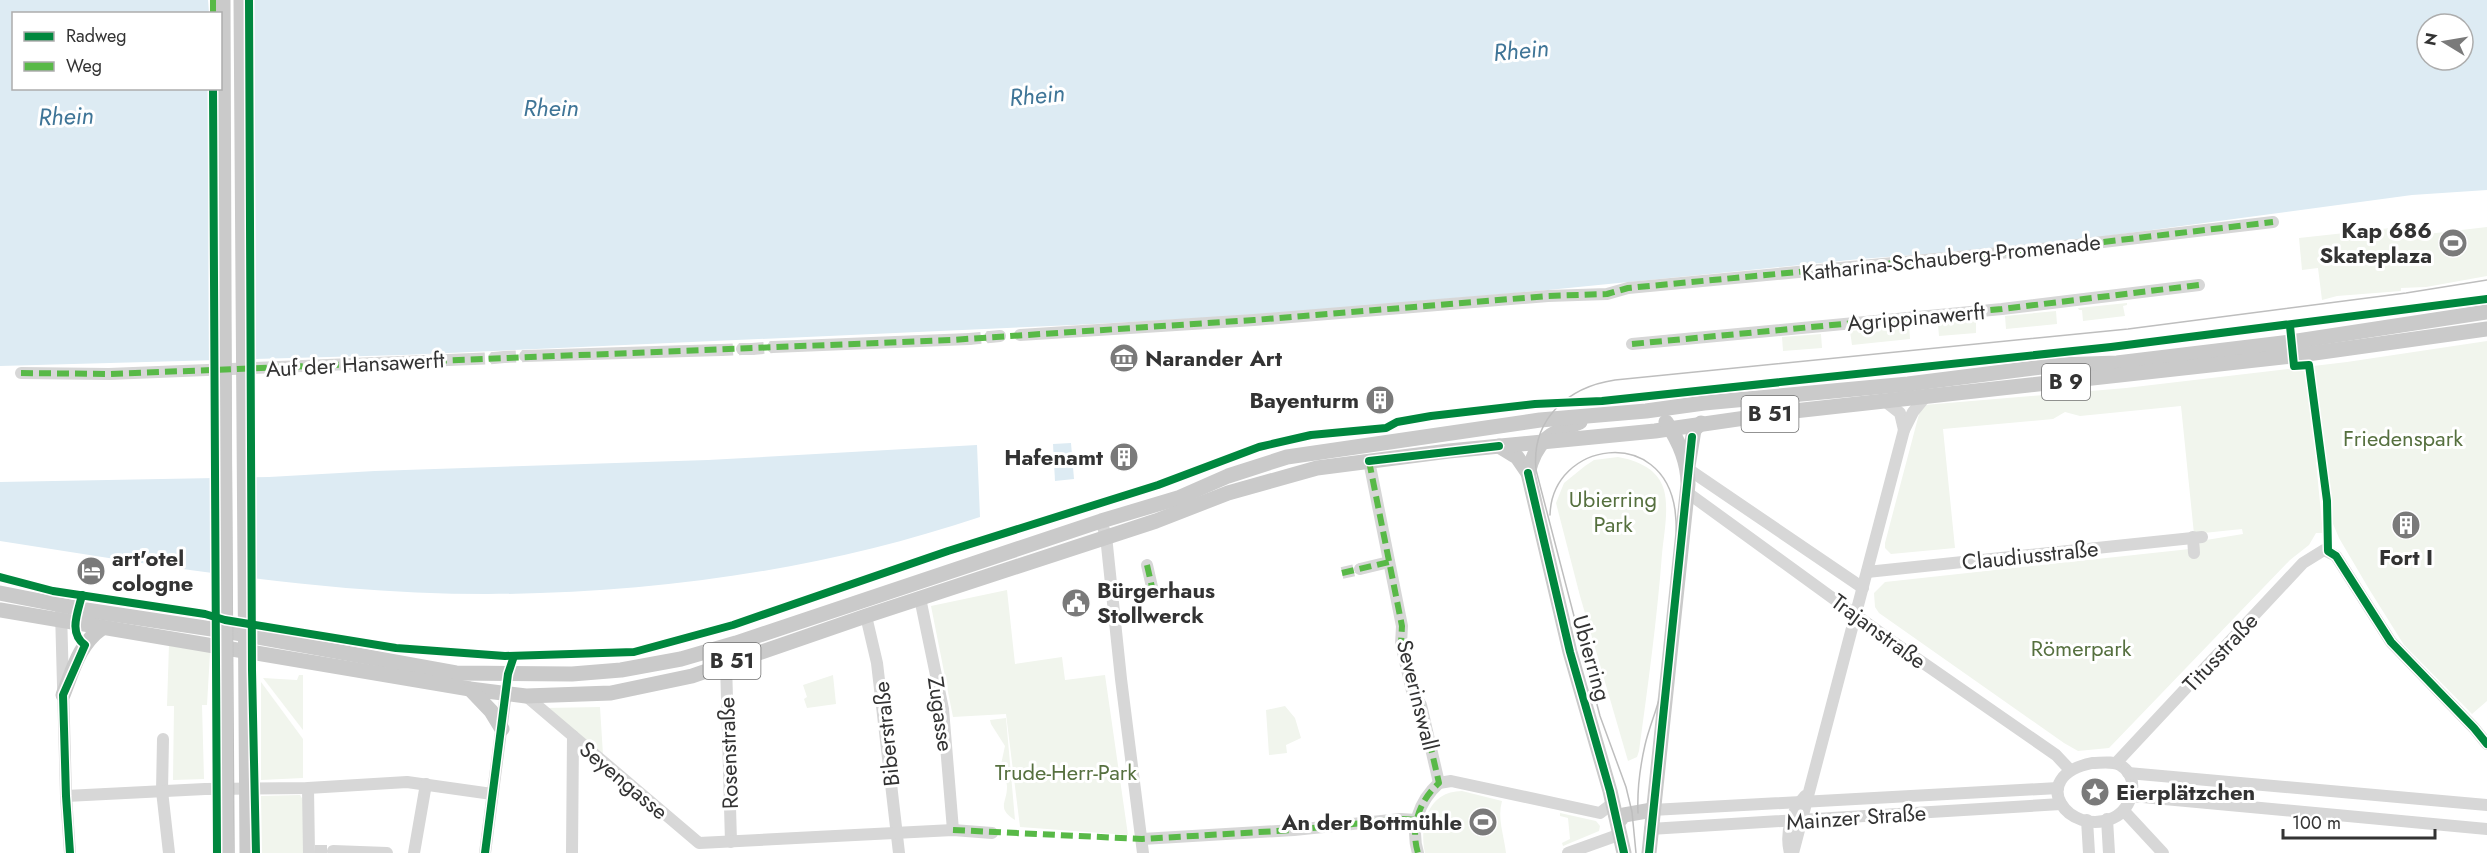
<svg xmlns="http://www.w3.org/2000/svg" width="2487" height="853" font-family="Jost,sans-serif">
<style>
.green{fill:#f1f5ed}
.water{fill:#ddebf3;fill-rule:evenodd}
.pier{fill:#fff}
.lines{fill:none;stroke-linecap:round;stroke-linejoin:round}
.minor-tunnel{stroke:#d6d6d6;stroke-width:12;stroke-dasharray:12 6;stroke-linecap:butt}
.minor{stroke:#d7d7d7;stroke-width:12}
.major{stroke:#cacaca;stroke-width:15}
.tram{stroke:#bebebe;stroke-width:1.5}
.major-bridge{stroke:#cacaca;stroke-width:15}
.quiet{stroke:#58b947;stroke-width:6;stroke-dasharray:12 6;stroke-linecap:butt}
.cycleway-casing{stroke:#fff;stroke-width:11}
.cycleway{stroke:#00873e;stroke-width:8}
.labels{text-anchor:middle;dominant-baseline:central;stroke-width:6;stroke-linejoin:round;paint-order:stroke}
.shield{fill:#fff;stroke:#707070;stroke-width:1.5}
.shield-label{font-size:21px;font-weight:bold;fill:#333}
.poi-label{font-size:22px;font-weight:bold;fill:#333;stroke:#fff;text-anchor:end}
.street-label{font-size:22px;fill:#333;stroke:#fff}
.park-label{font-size:22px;fill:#56703f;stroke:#fff}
.water-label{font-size:24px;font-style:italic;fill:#3f7597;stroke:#fff}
</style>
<rect width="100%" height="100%" fill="#fff"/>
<g class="green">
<path d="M2418,225L2419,235L2487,227V276L2426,287L2401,288V291L2337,296L2322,300L2318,268L2302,270L2299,238Z"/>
<path d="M2127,303V305L2123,306L2125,316L2083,321L2082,310H2079L2078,308Z"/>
<path d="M2056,311L2057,324L2006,329L2005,316Z"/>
<path d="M1979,319V321L1976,322V333L1939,336L1938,325H1935V322Z"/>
<path d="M1909,325L1910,339L1852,345L1850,331Z"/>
<path d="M1821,334L1822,348L1783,351L1782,337Z"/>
<path d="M2487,341V701L2472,714L2404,645L2369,589L2339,538L2328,512V494L2322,461L2316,462L2323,533H2316L2309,545L2290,560L2109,748L2078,751L2064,743L1879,613L1875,607L1874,593L1885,582L2199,548L2200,541L2243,534L2242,529L2194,534L2181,406L2080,416L2065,412L2053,419L1943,429L1955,548L1891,554L1885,548V543L1919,414L1924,405L2126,388L2347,362Z"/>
<path d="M1618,457C1636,460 1659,469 1664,490C1669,509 1664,534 1662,554C1657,620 1648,685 1639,751L1637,757L1628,761L1580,596L1556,503L1564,483L1585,466L1594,460Z"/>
<path d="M1007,590L1015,664L1062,657L1065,680L1105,675L1128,835L1020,827L1006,714L953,717L931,606Z"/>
<path d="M169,644L206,650L210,653L207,705H202L204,779L173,780L174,706H167Z"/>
<path d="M299,675H303V730L263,678L297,680Z"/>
<path d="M833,675L836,704L807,708L804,699L807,697L803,685Z"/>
<path d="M261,682L303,739V778L261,780Z"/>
<path d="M1285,706L1295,718L1301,738L1286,745L1287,753L1269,755L1266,710Z"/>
<path d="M600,707L603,755L545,708Z"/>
<path d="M1006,718L1015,820C996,808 1007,803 1007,787C1007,779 1003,775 1000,769L1005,746L991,724L990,720Z"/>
<path d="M1462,791L1502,801C1497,818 1504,835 1506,853H1425C1419,825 1428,791 1462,791Z"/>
<path d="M300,795L303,800L306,853H262L261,796Z"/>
<path d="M1560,813L1596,821L1600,826L1599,831L1563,846L1562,843L1570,839L1568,818L1560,816Z"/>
</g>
<g class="water">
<path d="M0,0H2487V190L2412,195L2032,246L1860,259L1548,290L1258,315L1074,325L403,355L0,366ZM14,14H220V88H14ZM2427,24H2463V60H2427Z"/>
<path d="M1071,443L1074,479L1055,481L1053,444Z"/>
<path d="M977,445L980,517C780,584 556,606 346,588C230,578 115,559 0,541V482L269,477L375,471L708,460Z"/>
</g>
<g class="pier">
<path d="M208,0H254L256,362L210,363L209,89L220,88V14L209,13Z"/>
<path d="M256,475L257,582L211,577L210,476Z"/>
</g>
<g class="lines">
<g class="minor-tunnel">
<path d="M969,339L990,337"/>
<path d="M752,349L773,347"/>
<path d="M721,350L742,349"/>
<path d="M504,357L525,356"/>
<path d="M473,359L494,358"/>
<path d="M1342,573L1360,569"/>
<path d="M315,851H333"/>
</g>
<g class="minor">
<path d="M1020,335L1254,320L1548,296L1607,294L1628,288L2052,248L2273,222"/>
<path d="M990,337L1000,336"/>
<path d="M1632,344L2002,309L2199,285"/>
<path d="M773,347L969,339"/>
<path d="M742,349H752"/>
<path d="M525,356L721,350"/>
<path d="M494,358L504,357"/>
<path d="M21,373L109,374L473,359"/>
<path d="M1886,402L1900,413L1904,430"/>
<path d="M1369,461L1402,626L1401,644L1412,691L1421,705L1439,783"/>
<path d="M1688,469L1863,588"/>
<path d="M1688,493L1893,642L2056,755L2070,770"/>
<path d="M1101,521L1106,536L1121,679L1143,853"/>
<path d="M2193,537L2194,553"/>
<path d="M1147,565L1152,587"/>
<path d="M1360,569L1389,562"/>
<path d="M1867,572L2202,537"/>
<path d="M920,598L943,709L953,830"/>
<path d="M61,611L66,796L70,853"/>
<path d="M866,616L877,663L899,853"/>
<path d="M726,663L731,842"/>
<path d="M526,696L699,843L953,830L992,833"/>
<path d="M163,739L162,791L169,853"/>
<path d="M2092,763C2101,763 2113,761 2120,765C2141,777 2133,809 2113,818C2069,838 2025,777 2092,763Z"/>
<path d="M2116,763L2303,563L2324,550L2336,556L2391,642L2474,728L2487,744"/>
<path d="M2128,773L2487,805"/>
<path d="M1439,783L1451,781L1600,813L1613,803"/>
<path d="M308,788L309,853"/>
<path d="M66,796L205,789L308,788L407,782L492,794"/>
<path d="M2132,796L2487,829"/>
<path d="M1652,810L2058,788"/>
<path d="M2124,811L2163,853"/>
<path d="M2107,819L2109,853"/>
<path d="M2087,820L2089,853"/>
<path d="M1650,829L2061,804"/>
<path d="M1142,839L1294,830L1401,819L1416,820"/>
<path d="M333,851L387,853"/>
<path d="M414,853L426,784"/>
<path d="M485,853L506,693"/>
<path d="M572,853L573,736"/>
<path d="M1418,853C1410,827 1419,801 1439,783"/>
<path d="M1568,853L1621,834"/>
<path d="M1790,853C1785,834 1791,811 1805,796"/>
<path d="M1793,853L1904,430L1913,412L1926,396"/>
</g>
<g class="major">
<path d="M1499,446L1517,457L1528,473L1570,652L1610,791L1624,853"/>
<path d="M1688,466L1694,430L1701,423"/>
<path d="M1528,473C1537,438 1550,434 1580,422"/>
<path d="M0,593L86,610L225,631L456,673L572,674L621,670L681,659L736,643L1101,521L1178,498L1228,476L1287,457L1540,420L1646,411L1704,403L1908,384L2058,365L2117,363L2291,342L2487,312"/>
<path d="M0,610L470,689L526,696L611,693L692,676L866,616L1156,521L1228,493L1317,468L1449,451L1655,431L1794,411L2293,356L2487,329"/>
<path d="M470,689L491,711L502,729"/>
<path d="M63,695C73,670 79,644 102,628"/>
<path d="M1618,822L1624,815L1652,810"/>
<path d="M1649,853L1688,484C1688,461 1679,441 1666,422"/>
</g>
<g class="tram">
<path d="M228,0L234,853"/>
<path d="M1550,515C1552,441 1663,425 1675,510C1679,541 1673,575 1670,606C1668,635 1667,664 1661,692C1657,710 1649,727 1645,745C1640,767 1637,790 1638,813"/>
<path d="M1636,853L1632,812L1626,787L1600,716L1536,470C1531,419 1568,387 1615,380L2128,329L2406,293L2487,280"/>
</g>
<g class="major-bridge">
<path d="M223,0L226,853"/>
<path d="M241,0L247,853"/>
</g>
<g class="quiet">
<path d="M213,0V14"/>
<path d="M1632,344L2002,309L2199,285"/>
<path d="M21,373L109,374L212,370L951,340L1254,320L1548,296L1607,294L1628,288L2052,248L2273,222"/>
<path d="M1369,461L1402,626L1401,644L1412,691L1421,705L1439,783C1419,801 1410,827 1418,853"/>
<path d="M1147,565L1152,587"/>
<path d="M1342,573L1389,562"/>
<path d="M953,830L1142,839L1294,830L1401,819L1416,820"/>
</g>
<g class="cycleway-casing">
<g id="cycleway">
<path d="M249,0L252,670L256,853"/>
<path d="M213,88L217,853"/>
<path d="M2290,326L2294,366L2309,365L2327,501L2328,551L2336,556L2391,642L2474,728L2487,744"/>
<path d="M1369,461L1499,446"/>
<path d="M1528,473L1570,652L1610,791L1624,853"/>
<path d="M0,577L53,591L205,614L225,620L396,648L505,656L634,652L733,625L948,551L1158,485L1259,447L1311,435L1386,428L1397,422L1431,416L1535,404L1602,401L2111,347L2487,299"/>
<path d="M70,853L66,796L63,695L85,645C68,633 78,612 82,595"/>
<path d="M485,853L508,674L514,656"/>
<path d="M1649,853L1692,437"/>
</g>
</g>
<use href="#cycleway" class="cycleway"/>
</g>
<defs>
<g id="stadium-disc" transform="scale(1.5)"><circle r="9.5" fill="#7a7a7a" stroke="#fff"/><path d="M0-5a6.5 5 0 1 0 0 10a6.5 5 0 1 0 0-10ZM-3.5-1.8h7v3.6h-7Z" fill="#fff"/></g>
<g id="museum-disc" transform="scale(1.5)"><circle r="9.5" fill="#7a7a7a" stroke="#fff"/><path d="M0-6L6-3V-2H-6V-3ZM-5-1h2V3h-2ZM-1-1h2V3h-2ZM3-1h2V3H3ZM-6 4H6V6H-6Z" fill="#fff"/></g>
<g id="building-disc" transform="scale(1.5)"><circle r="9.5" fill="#7a7a7a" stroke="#fff"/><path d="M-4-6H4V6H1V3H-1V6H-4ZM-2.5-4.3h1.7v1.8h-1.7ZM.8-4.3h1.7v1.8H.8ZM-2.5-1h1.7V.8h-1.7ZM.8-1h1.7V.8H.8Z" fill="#fff"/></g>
<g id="hotel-disc" transform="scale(1.5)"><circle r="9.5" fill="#7a7a7a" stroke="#fff"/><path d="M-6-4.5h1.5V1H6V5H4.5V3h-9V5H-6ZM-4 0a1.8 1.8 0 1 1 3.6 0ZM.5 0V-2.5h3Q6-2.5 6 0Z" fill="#fff"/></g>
<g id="civic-disc" transform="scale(1.5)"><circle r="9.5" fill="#7a7a7a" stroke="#fff"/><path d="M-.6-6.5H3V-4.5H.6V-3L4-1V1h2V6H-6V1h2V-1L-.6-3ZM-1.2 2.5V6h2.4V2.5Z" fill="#fff"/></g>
<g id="sight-disc" transform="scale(1.5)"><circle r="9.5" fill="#7a7a7a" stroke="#fff"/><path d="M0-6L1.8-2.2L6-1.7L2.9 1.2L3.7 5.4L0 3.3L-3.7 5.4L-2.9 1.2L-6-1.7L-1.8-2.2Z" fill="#fff"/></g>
</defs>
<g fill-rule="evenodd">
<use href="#stadium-disc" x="2453" y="243"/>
<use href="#museum-disc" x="1124" y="358"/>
<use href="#building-disc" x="1380" y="400"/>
<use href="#building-disc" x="1124" y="457"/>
<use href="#building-disc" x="2406" y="525"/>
<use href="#hotel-disc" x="91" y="571"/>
<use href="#civic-disc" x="1076" y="603"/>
<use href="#sight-disc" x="2095" y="792"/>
<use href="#stadium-disc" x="1483" y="822"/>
</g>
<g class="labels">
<g class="shield">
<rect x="2042" y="364" width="48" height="36" rx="4.5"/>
<rect x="1741.5" y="396" width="57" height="36" rx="4.5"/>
<rect x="703.5" y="643" width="57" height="36" rx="4.5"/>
</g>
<g class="shield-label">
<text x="2066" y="382">B 9</text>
<text x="1770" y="414">B 51</text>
<text x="732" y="661">B 51</text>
</g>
<g class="poi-label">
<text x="2432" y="230">Kap 686<tspan x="2432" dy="25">Skateplaza</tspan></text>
<text x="1145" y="358" text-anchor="start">Narander Art</text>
<text x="1359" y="400">Bayenturm</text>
<text x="1103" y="457">Hafenamt</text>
<text x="2406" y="557" text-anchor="middle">Fort I</text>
<text x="112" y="558" text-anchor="start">art'otel<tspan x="112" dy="25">cologne</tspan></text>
<text x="1097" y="590" text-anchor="start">Bürgerhaus<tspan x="1097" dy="25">Stollwerck</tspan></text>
<text x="2116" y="792" text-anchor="start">Eierplätzchen</text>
<text x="1462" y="822">An der Bottmühle</text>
</g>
<g class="street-label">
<text transform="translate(1951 257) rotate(-6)">Katharina-Schauberg-Promenade</text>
<text transform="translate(1916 317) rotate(-5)">Agrippinawerft</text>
<text transform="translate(355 364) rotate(-3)">Auf der Hansawerft</text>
<text transform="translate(2030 555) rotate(-6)">Claudiusstraße</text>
<text transform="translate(1879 631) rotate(36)">Trajanstraße</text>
<text transform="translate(2220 652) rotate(-47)">Titusstraße</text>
<text transform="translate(1592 658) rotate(74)">Ubierring</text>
<text transform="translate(1418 695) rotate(76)">Severinswall</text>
<text transform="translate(941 714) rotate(82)">Zugasse</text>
<text transform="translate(886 734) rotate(-96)">Biberstraße</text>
<text transform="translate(728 753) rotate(-92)">Rosenstraße</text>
<text transform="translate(624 780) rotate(40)">Seyengasse</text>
<text transform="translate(1856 817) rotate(-4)">Mainzer Straße</text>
</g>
<g class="park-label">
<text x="2403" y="438">Friedenspark</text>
<text x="1613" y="499">Ubierring<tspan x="1613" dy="25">Park</tspan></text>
<text x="2081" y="648">Römerpark</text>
<text x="1066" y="772">Trude-Herr-Park</text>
</g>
<g class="water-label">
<text transform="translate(1521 50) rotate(-5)">Rhein</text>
<text transform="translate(1037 95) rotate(-5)">Rhein</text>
<text x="551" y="107">Rhein</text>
<text transform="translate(66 116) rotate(-2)">Rhein</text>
</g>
</g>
<rect x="12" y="12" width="210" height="78" fill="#ffffff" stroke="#adadad" stroke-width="1.5"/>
<rect x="24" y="32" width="30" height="9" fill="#00873e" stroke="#adadad" stroke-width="1.5"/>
<text x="66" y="42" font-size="18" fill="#333333">Radweg</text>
<rect x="24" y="62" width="30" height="9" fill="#58b947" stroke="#adadad" stroke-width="1.5"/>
<text x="66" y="72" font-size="18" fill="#333333">Weg</text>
<g transform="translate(2445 42) rotate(281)"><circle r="28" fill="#ffffff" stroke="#adadad" stroke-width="1.5"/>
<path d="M0-4.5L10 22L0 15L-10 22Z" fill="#7a7a7a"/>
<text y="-9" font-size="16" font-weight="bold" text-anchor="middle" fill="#333333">N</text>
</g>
<path d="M2283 829v9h152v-9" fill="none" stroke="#333333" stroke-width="3"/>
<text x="2292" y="829" font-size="18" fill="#333333" stroke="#ffffff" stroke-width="4.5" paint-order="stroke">100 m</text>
</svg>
